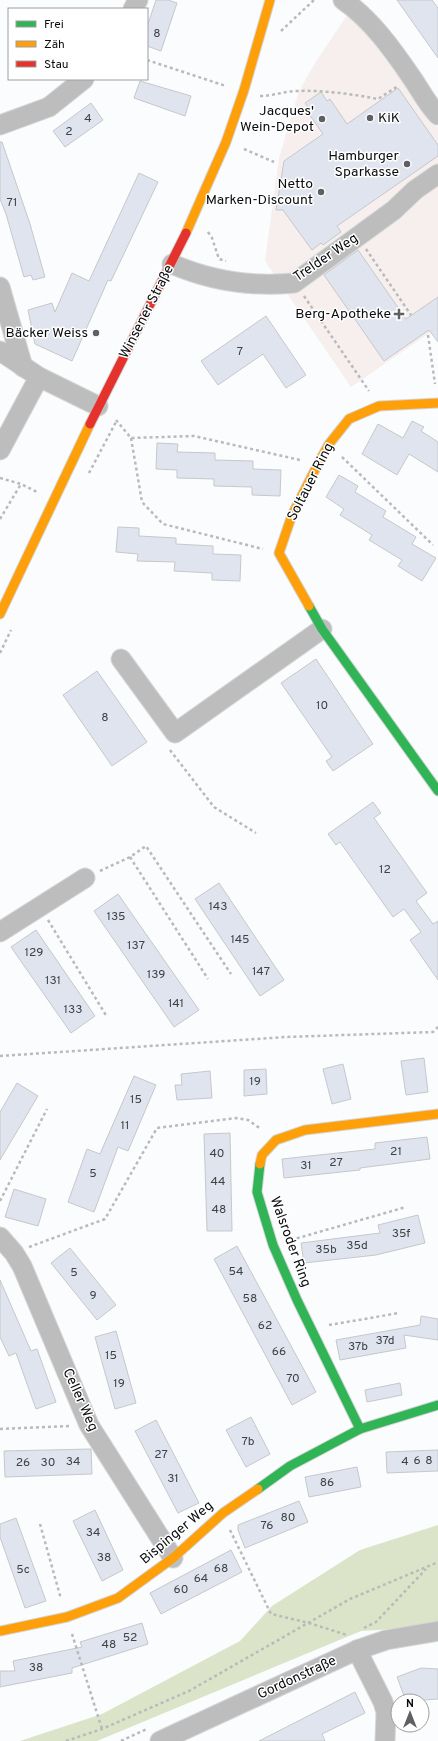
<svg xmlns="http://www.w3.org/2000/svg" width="438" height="1741" font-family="Overpass,sans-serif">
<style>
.commercial{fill:#f6efed}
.green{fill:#dbe4c8}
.building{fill:#dfe4ee;stroke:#c6c8ca}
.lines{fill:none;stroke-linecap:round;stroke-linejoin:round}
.street-casing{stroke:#d4d6d7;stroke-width:21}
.fast-casing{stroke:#d4d6d7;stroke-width:11}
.slow-casing{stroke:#d4d6d7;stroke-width:11}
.jam-casing{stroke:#d4d6d7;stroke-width:11}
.path{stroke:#b9baba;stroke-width:2.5;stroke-dasharray:3 3;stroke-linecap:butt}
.street{stroke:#bebdbd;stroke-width:19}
.fast{stroke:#30b455;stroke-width:9}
.slow{stroke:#ff9f0a;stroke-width:9}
.jam{stroke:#e5322d;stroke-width:9}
.poi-dot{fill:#5e6063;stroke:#fff;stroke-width:1.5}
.labels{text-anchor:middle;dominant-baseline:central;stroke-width:3;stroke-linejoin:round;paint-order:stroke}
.number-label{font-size:12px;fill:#3f4247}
.poi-label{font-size:14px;fill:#0a0c0f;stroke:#fff;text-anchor:end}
.street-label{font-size:14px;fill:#0a0c0f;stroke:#fff}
</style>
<rect width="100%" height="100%" fill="#fafcfe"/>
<path class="commercial" d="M348,14L377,42L438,128V327L351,387L265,261L279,158L299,91L317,60Z"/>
<path class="green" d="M438,1525V1621L393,1629L361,1631L97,1741H20L102,1714L240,1641L272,1606L360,1550Z"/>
<g class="building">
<path d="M156,0H168L177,3L161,51L147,46V27Z"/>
<path d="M397,0H432L438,8V58Z"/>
<path d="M140,81L191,96L185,116L134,98Z"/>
<path d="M398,88L438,145V156L337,226L341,232L323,245L321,243L312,250L283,210H276L284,161L323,134L309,114L311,112L305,103L321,92L327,101L330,99L347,124Z"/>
<path d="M91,103L103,120L65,147L53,131Z"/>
<path d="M0,142H2L30,224L45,277L33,280L31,275L24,277L6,214L0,199Z"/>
<path d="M139,173L158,182L111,281L108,280L72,361L35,344L28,310L52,303L55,312L72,273L89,281Z"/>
<path d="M358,250L406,319L438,297V342L429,330L384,361L324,275Z"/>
<path d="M266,316L306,375L286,388L263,354L218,385L201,361Z"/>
<path d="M412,421L424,427L421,431L438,442V472L409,454L397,475L362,454L378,424L403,438Z"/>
<path d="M157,443L178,444L177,452L215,453V460L253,461V469L281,470L280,496L252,495V487L214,486V479L177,478V470L156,469Z"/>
<path d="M339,475L358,486L355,492L386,511L383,517L416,537L412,544L436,558L422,581L398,566L402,560L369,540L372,535L340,515L344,509L326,497Z"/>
<path d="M118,527L139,528V536L176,538V544L213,546V554L241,555L240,581L212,580V573L174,571L175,562L137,561L138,554L116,552Z"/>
<path d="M316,659L373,744L333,771L326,761L332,757L281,683Z"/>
<path d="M97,671L147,742L112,766L63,695Z"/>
<path d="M373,802L381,813L374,818L427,893L416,901L433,924L438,921V980L410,940L421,932L404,909L393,917L340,842L336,845L328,834Z"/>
<path d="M219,883L284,980L260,996L195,899Z"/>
<path d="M118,894L199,1010L174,1027L94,911Z"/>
<path d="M36,930L95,1016L71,1033L11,947Z"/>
<path d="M424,1058L428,1092L406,1095L401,1061Z"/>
<path d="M343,1064L351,1099L332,1104L323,1069Z"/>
<path d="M266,1069L267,1094L244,1096V1070Z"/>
<path d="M210,1071L212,1098L177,1100L175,1085H182L181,1074Z"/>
<path d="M134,1076L156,1085L128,1151L118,1147L94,1212L68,1202L87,1149L100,1154Z"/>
<path d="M17,1083L38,1096L0,1160V1112Z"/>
<path d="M230,1133L232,1231H207L204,1134Z"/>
<path d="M427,1137L430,1159L360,1168V1170L284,1178L282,1159L375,1149V1143Z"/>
<path d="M14,1189L46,1199L38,1226L5,1217Z"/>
<path d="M418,1215L425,1243L376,1255L304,1263L301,1243L380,1233L378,1225Z"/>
<path d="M237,1246L316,1392L292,1405L214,1259Z"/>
<path d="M70,1248L116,1305L97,1320L51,1263Z"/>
<path d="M0,1280L31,1351L37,1349L56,1402L36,1409L16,1353L9,1356L0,1337Z"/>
<path d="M421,1316L438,1319V1340L404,1335L406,1348L340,1360L336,1340L420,1325Z"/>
<path d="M116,1331L136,1403L115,1409L95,1337Z"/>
<path d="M400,1383L402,1395L367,1402L365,1390Z"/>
<path d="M251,1417L270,1454L246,1467L226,1430Z"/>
<path d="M156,1420L199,1503L178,1513L135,1431Z"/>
<path d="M91,1449L92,1474L5,1477L4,1451Z"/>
<path d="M438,1450V1471L387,1473L386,1452Z"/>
<path d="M357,1467L361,1487L309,1497L305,1477Z"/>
<path d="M299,1501L308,1522L245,1548L238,1530V1525Z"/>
<path d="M95,1510L123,1570L102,1581L73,1521Z"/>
<path d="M16,1518L46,1601L25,1608L0,1537V1524Z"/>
<path d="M231,1550L242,1572L161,1614L150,1593Z"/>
<path d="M142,1623L148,1644L72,1668V1673L0,1687V1671H15L13,1661L82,1647L80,1642Z"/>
<path d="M421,1668L438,1669V1699L406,1701L397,1677Z"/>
<path d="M355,1692L365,1713L322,1734L325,1741H259Z"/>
</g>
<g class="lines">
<g class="street-casing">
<g id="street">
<path d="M343,0C371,19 393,50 412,78C421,91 427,104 438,115"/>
<path d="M133,9L138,0"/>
<path d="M0,125L49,107L84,79"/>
<path d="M172,264C211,281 252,287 294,283L394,210L415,190L438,174"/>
<path d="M0,287L23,367"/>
<path d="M0,351L39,377L98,406"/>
<path d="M0,450L39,377"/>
<path d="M121,659L175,733L322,629"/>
<path d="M0,932L85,878"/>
<path d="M0,1237L14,1253L22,1266L89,1425L173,1558"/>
<path d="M357,1650L383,1702L386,1712L385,1741"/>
<path d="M160,1741L357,1650L386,1640L438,1631"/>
</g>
</g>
<g class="fast-casing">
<g id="fast">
<path d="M309,606L322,629L438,791"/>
<path d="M260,1164L257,1192L273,1245L297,1300L360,1429"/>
<path d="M258,1489L290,1466L360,1429L438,1405"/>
</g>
</g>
<g class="slow-casing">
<g id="slow">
<path d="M186,233L226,142L244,90L270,0"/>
<path d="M309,606L279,553L292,515L318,464L329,444L349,419L379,406L438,403"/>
<path d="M0,614L90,424"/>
<path d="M260,1164L262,1155L276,1140L305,1130L438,1114"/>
<path d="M0,1631L67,1617L118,1598L173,1558L223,1513L258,1489"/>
</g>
</g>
<g class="jam-casing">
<path id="jam" d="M90,424L186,233"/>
</g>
<g class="path">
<path d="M281,31L314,0"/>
<path d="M147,60L226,86"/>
<path d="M260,96C274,96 284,91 297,91C324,90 351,94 378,99L398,86"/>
<path d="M244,149L274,162"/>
<path d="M208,232L212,238L219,259L226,261"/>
<path d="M366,249L411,315"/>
<path d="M304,296L369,391"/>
<path d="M428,335L435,384"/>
<path d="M116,420L131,438L194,436L300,460"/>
<path d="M131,438L142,502L163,524L263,549"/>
<path d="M342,457L433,545"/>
<path d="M89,473L117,420"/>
<path d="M0,478L21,484L37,492"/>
<path d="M0,519L21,484"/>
<path d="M0,653L11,630"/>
<path d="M170,750L214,807L256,833"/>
<path d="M130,857L208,979"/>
<path d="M100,871L130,857L146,846L231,974"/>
<path d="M48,920L107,1017"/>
<path d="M0,1056L286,1037L433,1032L438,1027"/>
<path d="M0,1201L47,1109"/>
<path d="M291,1240L406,1207"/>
<path d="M29,1247L105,1219L157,1128L236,1118L248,1120L261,1129"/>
<path d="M329,1325L399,1313"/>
<path d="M0,1429L71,1426"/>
<path d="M40,1524L61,1599"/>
<path d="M230,1530L271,1614L309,1623L347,1635"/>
<path d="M364,1628L376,1622L426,1569"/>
<path d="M72,1634L102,1729"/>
<path d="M66,1741L102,1729L189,1691L350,1599L436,1563"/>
<path d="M121,1741L147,1729"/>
</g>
<use href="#street" class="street"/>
<use href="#fast" class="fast"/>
<use href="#slow" class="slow"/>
<use href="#jam" class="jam"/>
</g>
<g class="poi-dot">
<circle cx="370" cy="118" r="4"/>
<circle cx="322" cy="119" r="4"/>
<circle cx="407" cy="164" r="4"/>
<circle cx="321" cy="192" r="4"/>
<path d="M397 308h4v4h4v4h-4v4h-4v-4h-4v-4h4z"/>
<circle cx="96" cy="333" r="4"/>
</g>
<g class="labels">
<g class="number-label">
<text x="157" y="34">8</text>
<text x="88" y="119">4</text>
<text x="69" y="132">2</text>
<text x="12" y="203">71</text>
<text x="240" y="352">7</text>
<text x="322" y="706">10</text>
<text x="105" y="718">8</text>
<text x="385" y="870">12</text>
<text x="218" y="907">143</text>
<text x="116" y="917">135</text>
<text x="240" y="940">145</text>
<text x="136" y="946">137</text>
<text x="34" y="953">129</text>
<text x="261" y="972">147</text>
<text x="156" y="975">139</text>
<text x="53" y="981">131</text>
<text x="176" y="1004">141</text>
<text x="73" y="1010">133</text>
<text x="255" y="1082">19</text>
<text x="136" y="1100">15</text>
<text x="125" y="1126">11</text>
<text x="396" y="1152">21</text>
<text x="217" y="1154">40</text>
<text x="336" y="1163">27</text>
<text x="306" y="1166">31</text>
<text x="93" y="1174">5</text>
<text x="218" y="1182">44</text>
<text x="219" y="1210">48</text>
<text x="401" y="1234">35f</text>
<text x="357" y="1246">35d</text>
<text x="326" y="1250">35b</text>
<text x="236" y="1272">54</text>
<text x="74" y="1273">5</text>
<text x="93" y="1296">9</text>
<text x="250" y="1299">58</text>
<text x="265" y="1326">62</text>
<text x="385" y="1341">37d</text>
<text x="358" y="1347">37b</text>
<text x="279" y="1352">66</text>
<text x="111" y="1356">15</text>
<text x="293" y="1379">70</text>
<text x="119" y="1384">19</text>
<text x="248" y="1442">7b</text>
<text x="161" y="1455">27</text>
<text x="417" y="1461">6</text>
<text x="429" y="1461">8</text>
<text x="73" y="1462">34</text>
<text x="405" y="1462">4</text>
<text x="23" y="1463">26</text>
<text x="48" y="1463">30</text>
<text x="173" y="1479">31</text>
<text x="327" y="1483">86</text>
<text x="288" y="1518">80</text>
<text x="267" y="1526">76</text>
<text x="93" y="1533">34</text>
<text x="104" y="1558">38</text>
<text x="221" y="1569">68</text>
<text x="23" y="1570">5c</text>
<text x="201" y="1579">64</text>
<text x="181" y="1590">60</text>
<text x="130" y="1638">52</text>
<text x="109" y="1645">48</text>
<text x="36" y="1668">38</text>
</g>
<g class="poi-label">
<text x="314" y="111">Jacques'<tspan x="314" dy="16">Wein-Depot</tspan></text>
<text x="378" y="118" text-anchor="start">KiK</text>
<text x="399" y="156">Hamburger<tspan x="399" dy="16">Sparkasse</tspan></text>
<text x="313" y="184">Netto<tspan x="313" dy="16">Marken-Discount</tspan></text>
<text x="391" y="314">Berg-Apotheke</text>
<text x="88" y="333">Bäcker Weiss</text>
</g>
<g class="street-label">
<text transform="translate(326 258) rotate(-34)">Trelder Weg</text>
<text transform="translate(147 312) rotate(-63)">Winsener Straße</text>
<text transform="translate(311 482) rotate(-63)">Soltauer Ring</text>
<text transform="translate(290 1242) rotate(70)">Walsroder Ring</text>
<text transform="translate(80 1400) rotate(66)">Celler Weg</text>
<text transform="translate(177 1533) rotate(-40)">Bispinger Weg</text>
<text transform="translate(297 1678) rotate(-25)">Gordonstraße</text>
</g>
</g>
<rect x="8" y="8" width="140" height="72" fill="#ffffff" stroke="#9d9e9f"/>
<rect x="16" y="21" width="20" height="6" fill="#30b455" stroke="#9d9e9f"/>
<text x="44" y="28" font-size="12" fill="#0a0c0f">Frei</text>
<rect x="16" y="41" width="20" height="6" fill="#ff9f0a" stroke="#9d9e9f"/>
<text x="44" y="48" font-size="12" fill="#0a0c0f">Zäh</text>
<rect x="16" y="61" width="20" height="6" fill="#e5322d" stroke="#9d9e9f"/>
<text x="44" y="68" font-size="12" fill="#0a0c0f">Stau</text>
<g transform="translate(410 1713)"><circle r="19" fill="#ffffff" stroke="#9d9e9f"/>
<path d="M0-3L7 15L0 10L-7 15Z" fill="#5e6063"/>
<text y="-6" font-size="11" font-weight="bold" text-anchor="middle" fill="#0a0c0f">N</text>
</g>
</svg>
